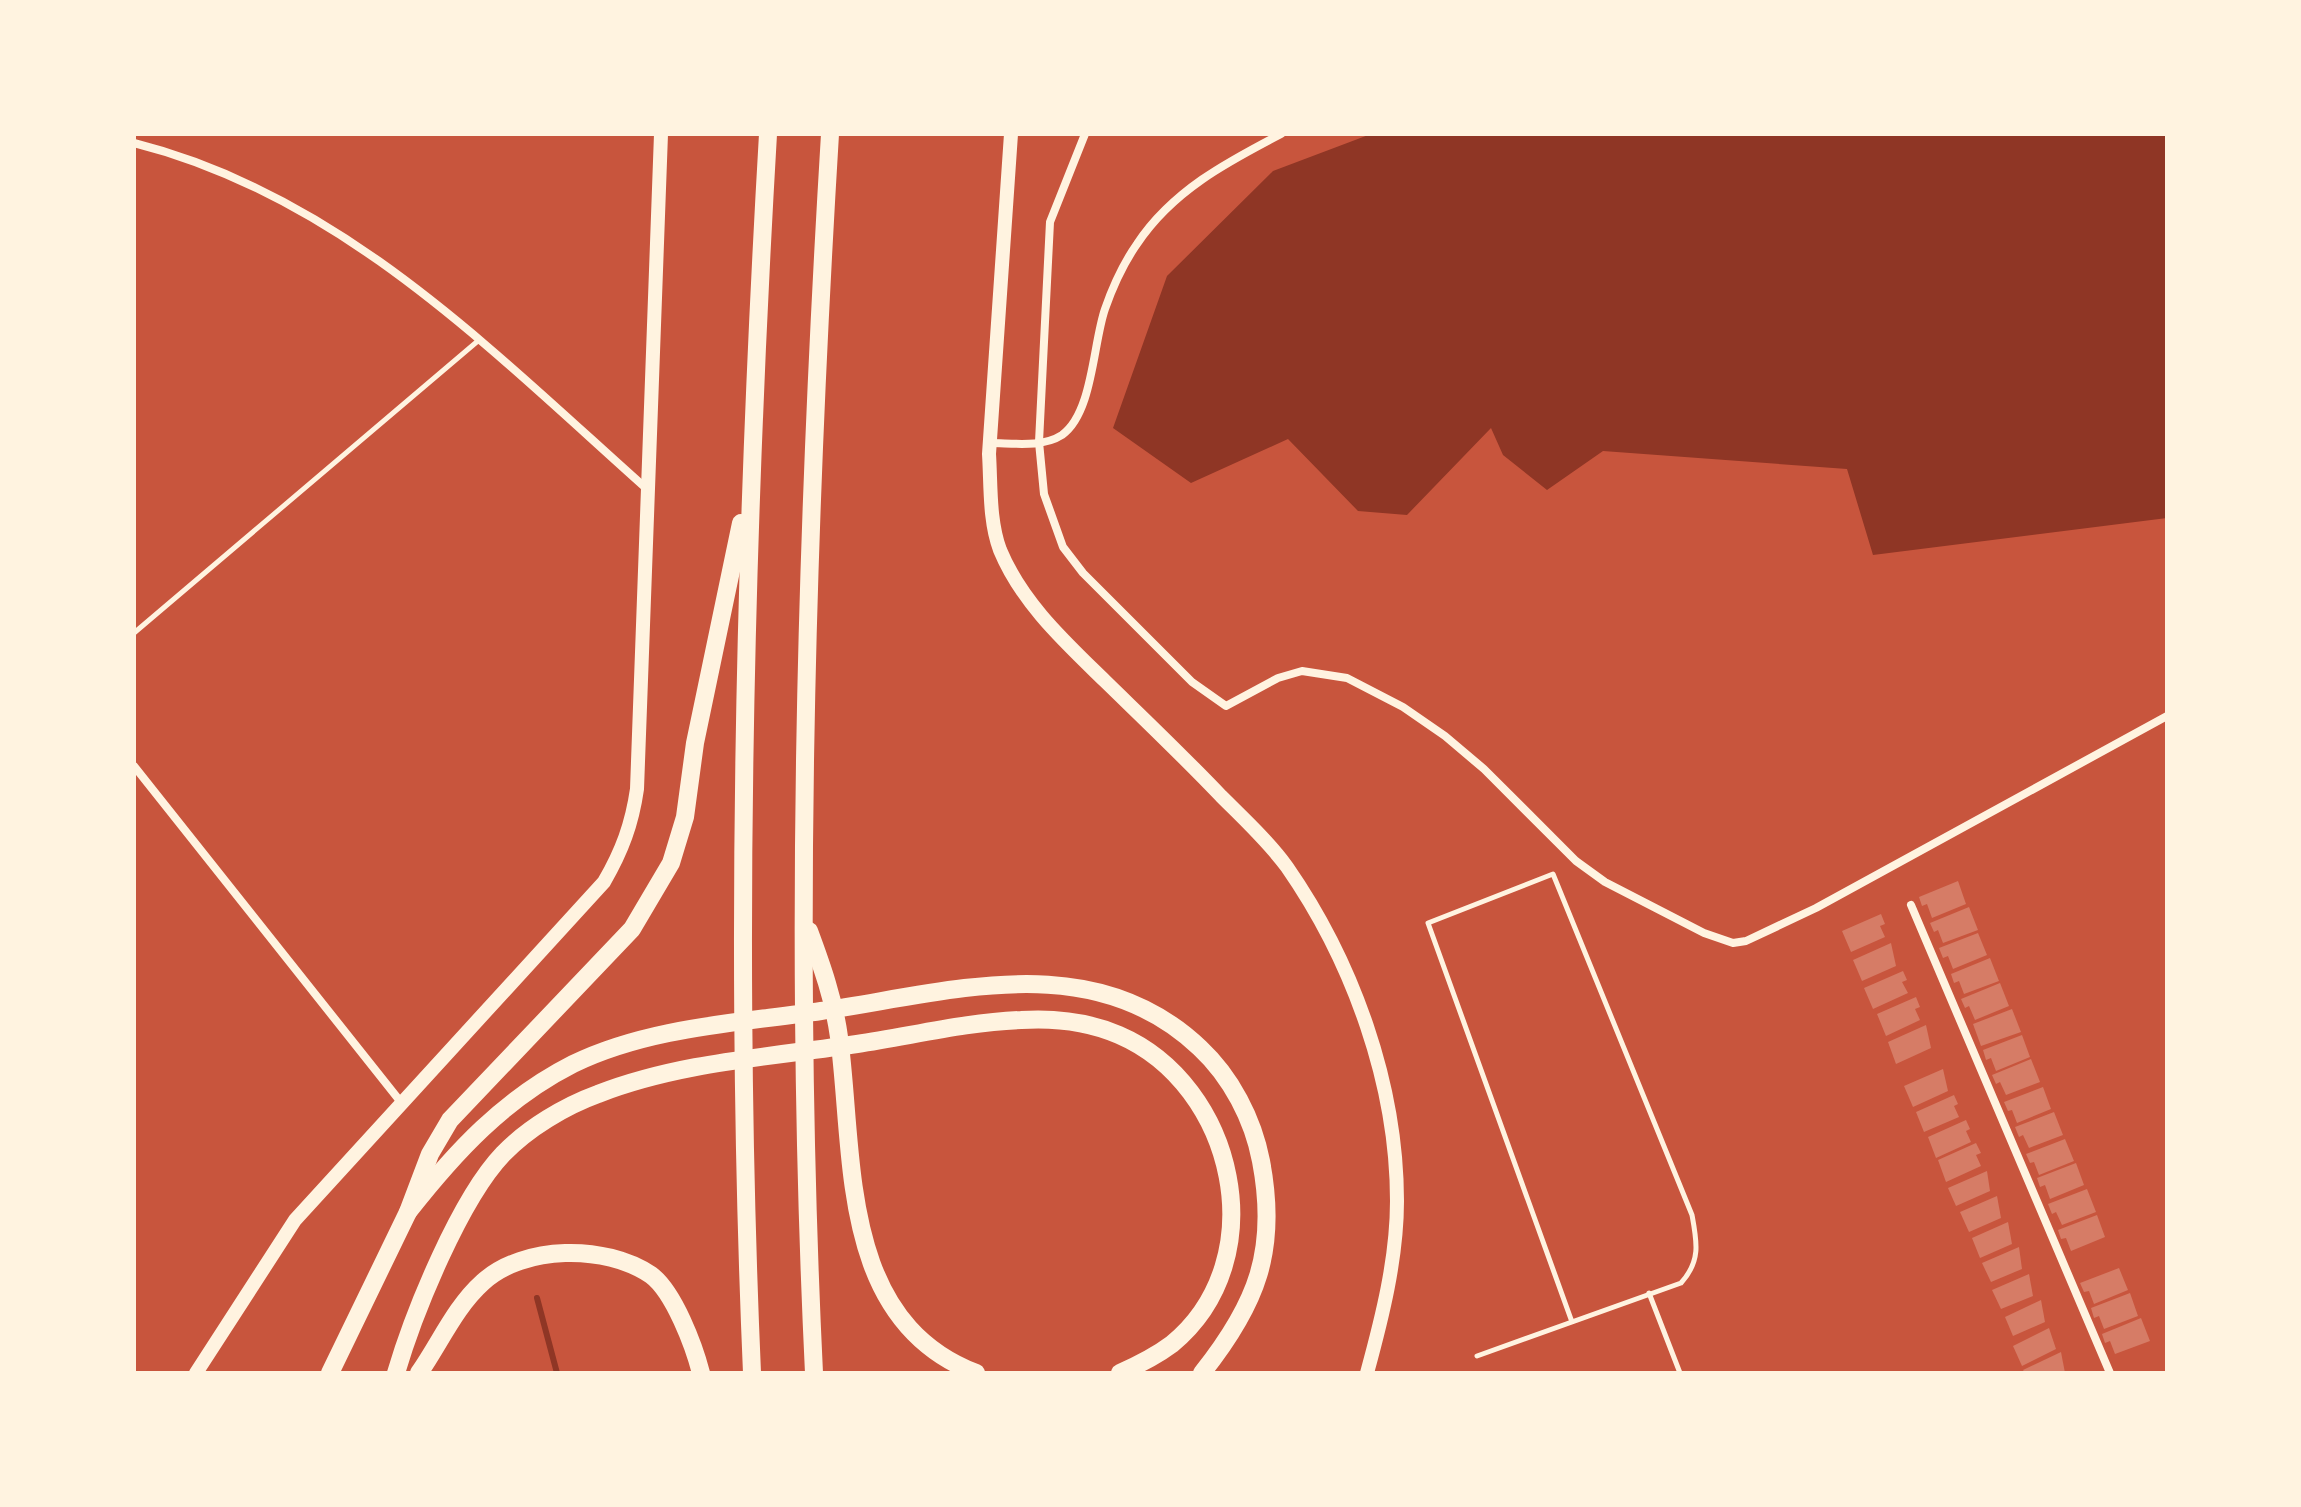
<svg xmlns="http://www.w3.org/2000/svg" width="2301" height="1507" font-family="'DM Sans',sans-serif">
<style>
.water{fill:#8f3625}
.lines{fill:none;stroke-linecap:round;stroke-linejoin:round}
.stream{stroke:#8f3625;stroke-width:6}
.building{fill:#d67c66}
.service{stroke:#fff3e0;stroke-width:5}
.minor{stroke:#fff3e0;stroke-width:8}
.secondary{stroke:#fff3e0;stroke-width:14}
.motorway{stroke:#fff3e0;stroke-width:18}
</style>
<rect width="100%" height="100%" fill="#c8553d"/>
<path class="water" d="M1371,134H2167V518L1873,555L1847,469L1603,451L1547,490L1503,455L1491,428L1407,515L1358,511L1288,439L1191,483L1113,428L1167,276L1273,171Z"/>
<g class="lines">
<path class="stream" d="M537,1298L557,1373"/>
</g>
<g class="building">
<path d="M1958,881L1966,904L1932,918L1927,904L1922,906L1919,897Z"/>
<path d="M1969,907L1978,930L1943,943L1938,930L1934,932L1930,923Z"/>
<path d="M1881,914L1885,924L1880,926L1885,937L1851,952L1842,931Z"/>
<path d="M1978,933L1987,955L1953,969L1948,956L1943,958L1939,948Z"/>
<path d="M1891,943L1896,966L1862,981L1853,960Z"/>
<path d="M1990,958L1999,981L1964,994L1959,981L1954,983L1951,974Z"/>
<path d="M1903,971L1907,980L1902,982L1908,993L1873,1009L1864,988Z"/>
<path d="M2000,983L2009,1006L1975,1020L1969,1006L1965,1008L1961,999Z"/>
<path d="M1916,997L1920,1007L1915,1009L1920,1020L1886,1036L1877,1014Z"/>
<path d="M2012,1009L2021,1032L1981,1046L1973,1024Z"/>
<path d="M1926,1025L1931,1048L1896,1064L1888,1042Z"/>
<path d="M2022,1035L2030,1057L1996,1071L1991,1058L1986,1060L1983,1050Z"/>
<path d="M2031,1059L2040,1082L2006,1095L2000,1082L1996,1084L1992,1075Z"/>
<path d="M1943,1069L1948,1091L1913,1107L1904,1086Z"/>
<path d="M2043,1087L2051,1109L2017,1123L2012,1110L2008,1111L2004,1102Z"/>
<path d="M1954,1095L1958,1104L1954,1106L1959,1117L1924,1132L1916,1112Z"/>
<path d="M2054,1112L2063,1135L2029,1148L2023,1135L2019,1137L2015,1127Z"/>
<path d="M1966,1120L1970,1129L1966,1131L1971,1142L1936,1158L1928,1137Z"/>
<path d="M2065,1139L2074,1161L2039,1175L2034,1162L2030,1163L2026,1154Z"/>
<path d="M1976,1143L1981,1153L1976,1155L1981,1166L1946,1182L1938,1160Z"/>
<path d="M2076,1163L2084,1185L2050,1199L2045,1185L2040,1187L2037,1178Z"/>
<path d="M1987,1171L1990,1191L1956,1206L1948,1188Z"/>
<path d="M2087,1189L2096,1212L2062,1225L2056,1212L2052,1214L2048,1204Z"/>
<path d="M1997,1196L2001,1218L1969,1232L1960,1212Z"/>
<path d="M2097,1215L2105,1237L2071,1251L2066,1238L2061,1239L2058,1230Z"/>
<path d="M2008,1222L2012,1244L1980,1258L1972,1238Z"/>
<path d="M2019,1247L2022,1269L1991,1282L1982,1263Z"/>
<path d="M2119,1268L2128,1290L2094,1304L2089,1291L2084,1292L2080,1283Z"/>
<path d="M2029,1274L2033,1296L2001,1309L1992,1290Z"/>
<path d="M2130,1293L2138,1316L2104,1329L2099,1316L2094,1318L2091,1308Z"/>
<path d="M2041,1300L2045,1322L2013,1336L2005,1317Z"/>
<path d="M2141,1318L2150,1341L2115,1354L2110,1341L2105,1343L2102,1334Z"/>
<path d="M2049,1328L2056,1349L2022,1366L2013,1346Z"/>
<path d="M2061,1352L2065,1373H2025L2023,1370Z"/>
</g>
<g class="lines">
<g class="service">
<path d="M134,633L479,340"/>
<path d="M1649,1293L1680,1373"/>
<path d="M1477,1356L1681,1283C1701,1261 1697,1242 1692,1215L1553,874L1428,923L1572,1322"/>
</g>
<g class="minor">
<path d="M1085,134L1050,222L1039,442L1044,494L1063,547L1083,573L1192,682L1226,706L1278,678L1302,671L1347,678L1403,707L1445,736L1484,769L1576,861L1605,882L1704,933L1733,943L1746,941L1816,908L2167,716"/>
<path d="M134,143C341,195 492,351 648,490"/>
<path d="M990,443C1012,443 1042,448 1062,435C1093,413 1093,343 1105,309C1113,286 1123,264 1137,244C1172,191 1227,162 1281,134"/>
<path d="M134,766L400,1101"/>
<path d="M1911,905L2110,1373"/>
</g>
<g class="secondary">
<path d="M1011,134L989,454C991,485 989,521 1000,550C1022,603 1065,642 1105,681C1144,719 1184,757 1221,796C1243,818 1269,842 1287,867C1353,962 1397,1084 1397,1201C1397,1259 1382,1318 1367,1373"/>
<path d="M196,1373L295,1220L604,882C622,851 632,824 637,789L661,134"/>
</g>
<g class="motorway">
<path d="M809,931C822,966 834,1000 839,1037C855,1157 838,1320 976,1373"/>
<path d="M408,1212C455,1152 504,1099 573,1064C649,1027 739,1023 821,1011C951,992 1093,946 1200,1048C1231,1077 1253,1119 1261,1161C1278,1250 1257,1304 1202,1373"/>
<path d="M330,1373L408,1212L430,1154L450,1120L632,929L671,863L685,817L695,743L741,523"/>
<path d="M396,1373C414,1312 460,1199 503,1154C528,1128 565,1106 598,1094C680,1062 771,1057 857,1044C911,1036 967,1022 1021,1020C1053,1018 1089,1022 1119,1035C1235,1085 1275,1259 1172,1344C1156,1356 1138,1365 1120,1373"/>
<path d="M419,1373C440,1343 455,1307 483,1282C524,1245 605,1244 651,1275C674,1292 694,1346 701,1373"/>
<path d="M752,1373C734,960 744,546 768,134"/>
<path d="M814,1373C794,961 805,546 830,134"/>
</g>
</g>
<rect width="2301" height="1507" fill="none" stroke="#fff3e0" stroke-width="272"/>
</svg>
